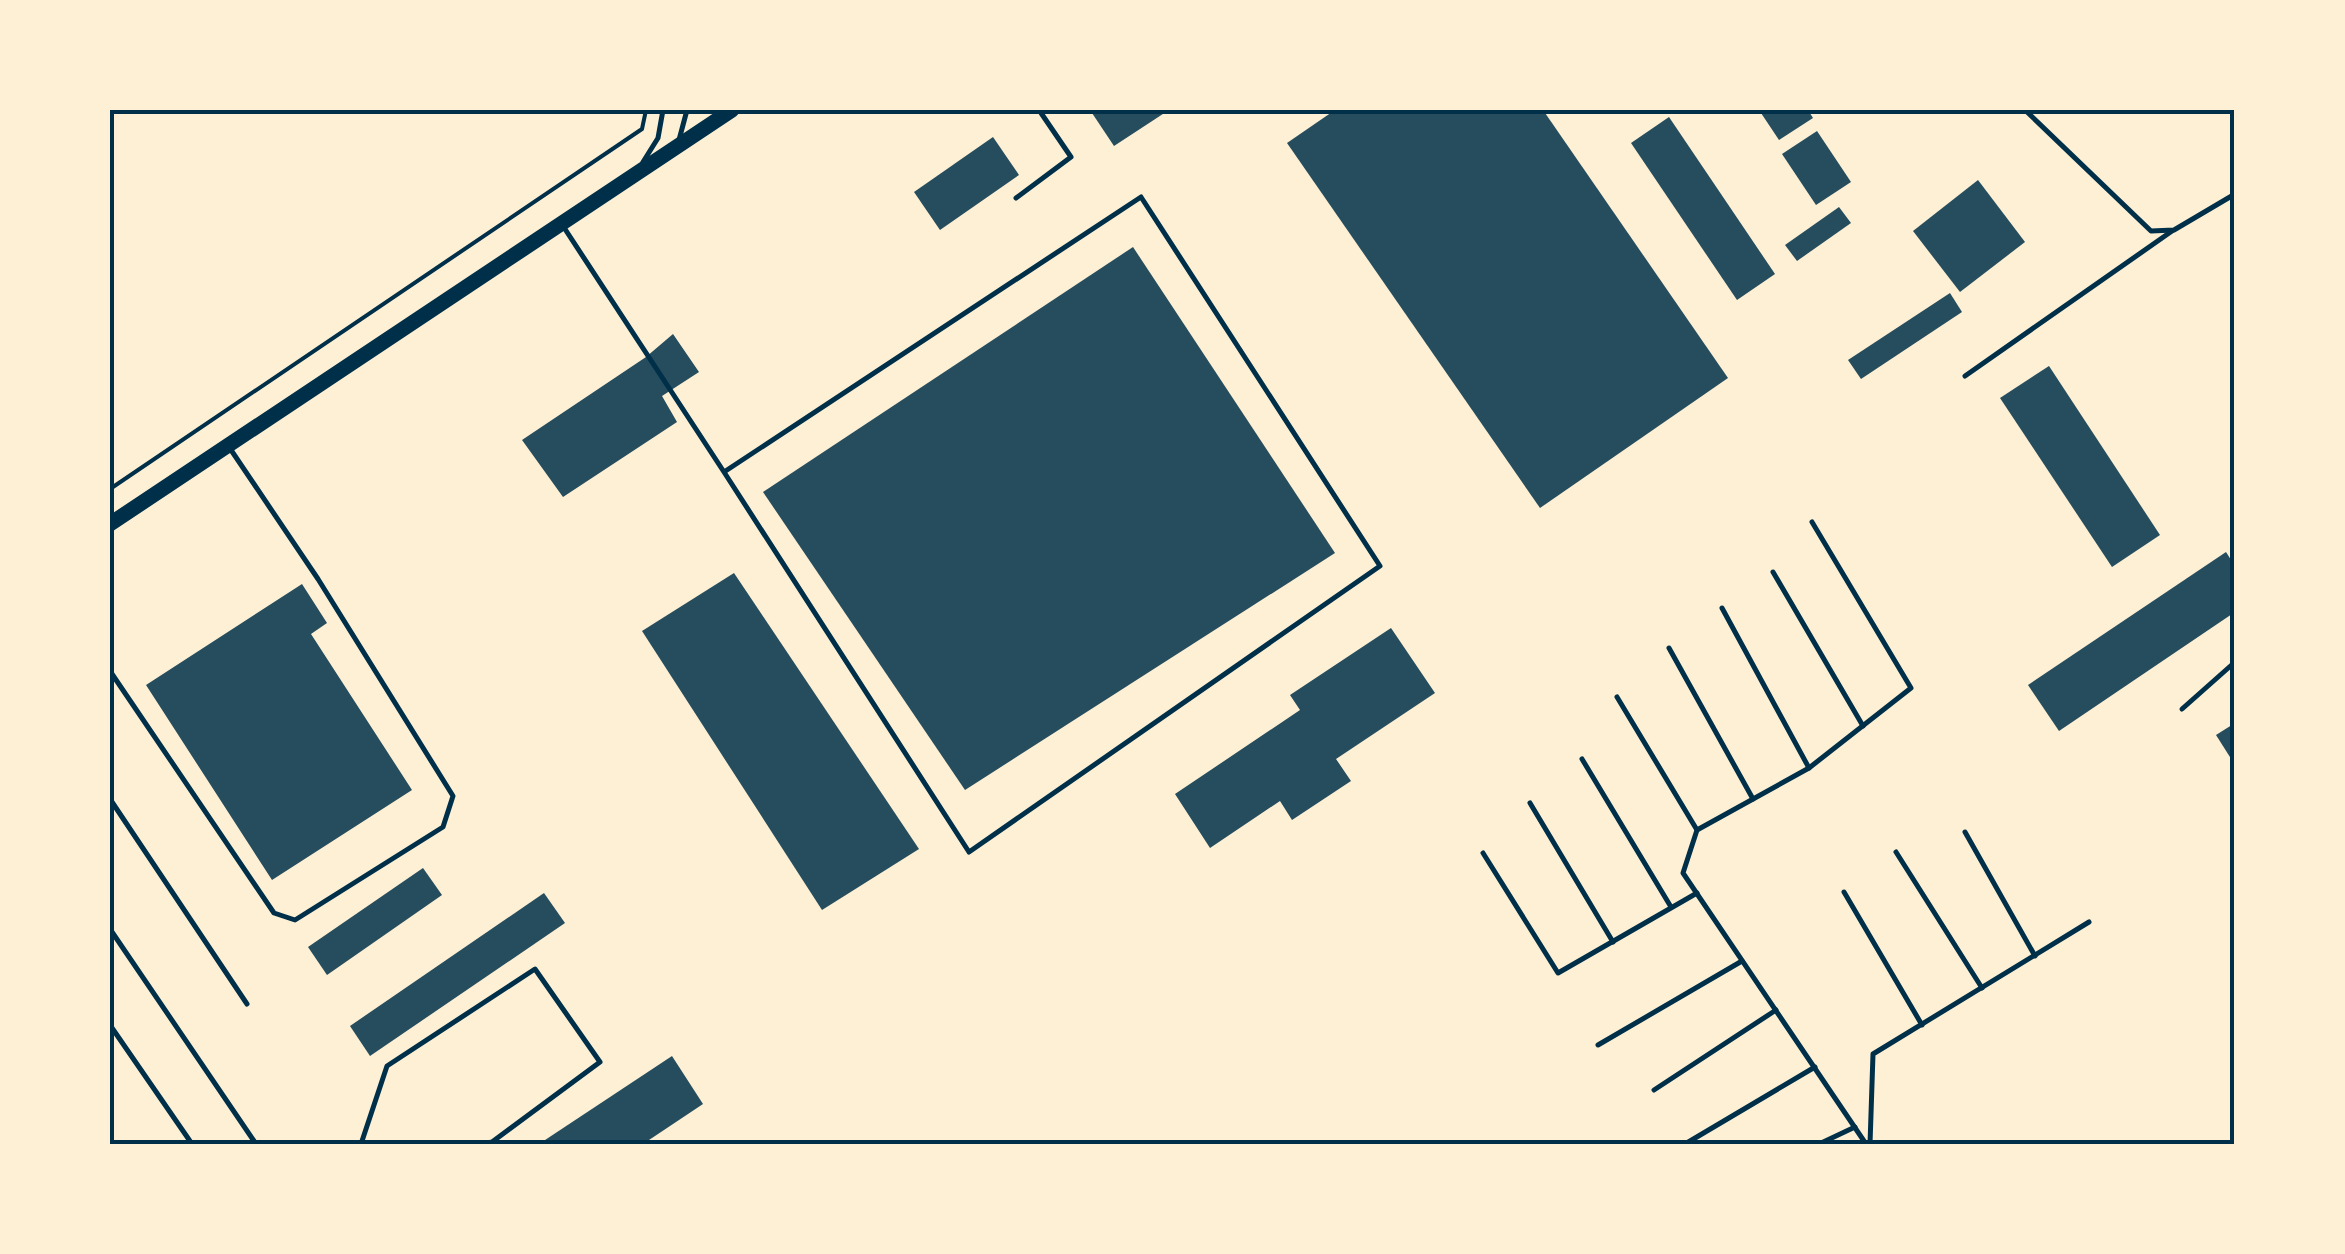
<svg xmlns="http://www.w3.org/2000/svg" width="2345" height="1254" font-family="'Work Sans',sans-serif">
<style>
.building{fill:#264d5e}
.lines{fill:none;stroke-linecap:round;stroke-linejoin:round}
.path{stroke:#003049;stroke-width:4}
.service{stroke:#003049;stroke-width:5}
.secondary{stroke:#003049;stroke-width:15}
.neatline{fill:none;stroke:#003049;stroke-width:4}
</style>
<rect width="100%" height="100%" fill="#fdf0d5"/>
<g class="building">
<path d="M1090,110H1169L1114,146Z"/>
<path d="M1335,110H1543L1728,378L1540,508L1287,143Z"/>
<path d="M1759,110H1808L1813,118L1779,140Z"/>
<path d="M1669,117L1775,274L1737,300L1631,143Z"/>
<path d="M1817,131L1851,182L1816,205L1782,154Z"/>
<path d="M993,137L1019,175L940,230L914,192Z"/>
<path d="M1978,180L2025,242L1960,292L1913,231Z"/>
<path d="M1839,207L1851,223L1797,261L1785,245Z"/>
<path d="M1133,247L1335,553L965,790L763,492Z"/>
<path d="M1950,293L1962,312L1861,379L1848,360Z"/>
<path d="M673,334L699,372L662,396L677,422L563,497L522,440L646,357Z"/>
<path d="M2049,366L2160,535L2112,567L2000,398Z"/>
<path d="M2226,552L2235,566V612L2059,731L2028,685Z"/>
<path d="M734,573L919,849L822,910L642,631Z"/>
<path d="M302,584L327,623L311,634L412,790L272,880L146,685Z"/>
<path d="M1391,628L1435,693L1336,759L1351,781L1292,820L1280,801L1210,848L1175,794L1300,710L1290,695Z"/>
<path d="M2235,723V765L2216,735Z"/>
<path d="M423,868L442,895L327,975L308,947Z"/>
<path d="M544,893L565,923L370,1056L350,1026Z"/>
<path d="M672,1056L703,1104L643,1144H539Z"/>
</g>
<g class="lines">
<path class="path" d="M110,489L642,129L646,110"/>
<g class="service">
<path d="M2025,110L2151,231L2174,230L2235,194"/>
<path d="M679,140L687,110"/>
<path d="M643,162L658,138L663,110"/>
<path d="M1016,198L1071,157L1039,110"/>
<path d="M563,226L724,472L1141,197L1380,566L969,852L724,472"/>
<path d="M1965,376L2172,231"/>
<path d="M1812,522L1911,688L1809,768L1697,830L1683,873L1866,1144"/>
<path d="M1773,572L1863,726"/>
<path d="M1722,608L1809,768"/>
<path d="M1669,648L1753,799"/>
<path d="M110,671L274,913L295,920L443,827L453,796L318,579L229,447"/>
<path d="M1617,697L1697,830"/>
<path d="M2182,709L2235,662"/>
<path d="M1582,759L1671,907"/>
<path d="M110,799L247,1004"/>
<path d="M1530,803L1613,942"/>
<path d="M1965,832L2035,956"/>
<path d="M1896,852L1982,988"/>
<path d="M1483,853L1558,973L1697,893"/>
<path d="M1844,892L1922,1025"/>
<path d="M110,929L256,1144"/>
<path d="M110,1025L192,1144"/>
<path d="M1598,1045L1742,961"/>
<path d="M1654,1090L1776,1010"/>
<path d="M361,1144L387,1066L535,969L600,1062L492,1142L483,1144"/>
<path d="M1685,1144L1815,1067"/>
<path d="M1819,1144L1855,1127"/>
<path d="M1870,1144L1873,1054L2089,922"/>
</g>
<path class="secondary" d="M110,524L732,110"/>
</g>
<rect width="2345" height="1254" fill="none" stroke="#fdf0d5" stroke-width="225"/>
<rect x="112" y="112" width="2120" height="1030" class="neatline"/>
</svg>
